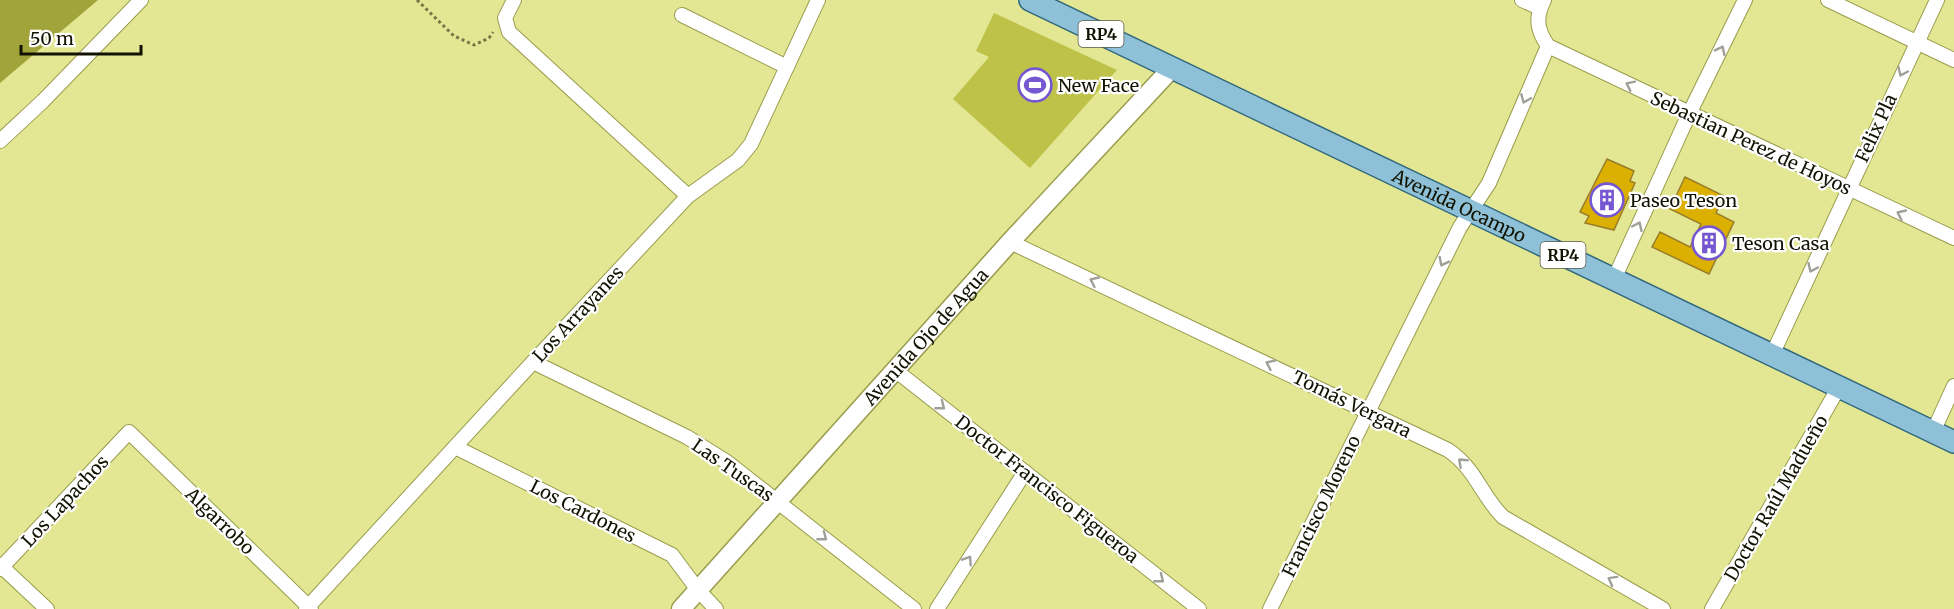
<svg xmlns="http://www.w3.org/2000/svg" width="1954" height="609" font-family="Merriweather,serif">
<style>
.green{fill:#bec249}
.forest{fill:#a1a43a}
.building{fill:#dcb000;stroke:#987d2a;stroke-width:1.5}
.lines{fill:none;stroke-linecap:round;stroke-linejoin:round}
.minor-casing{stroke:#999c4b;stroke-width:16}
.secondary-casing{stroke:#999c4b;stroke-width:21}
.primary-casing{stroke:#31687c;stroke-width:24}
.path{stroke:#757746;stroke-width:3;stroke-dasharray:3 3;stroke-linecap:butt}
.minor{stroke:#fff;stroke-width:14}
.secondary{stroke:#fff;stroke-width:18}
.primary{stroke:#8ec1d8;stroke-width:21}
.oneway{stroke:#a0a099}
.labels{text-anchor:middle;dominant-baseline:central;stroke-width:4.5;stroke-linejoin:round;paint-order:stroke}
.shield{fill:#fff;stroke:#58594c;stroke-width:1.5}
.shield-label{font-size:16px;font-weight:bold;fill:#111200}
.poi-label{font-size:18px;fill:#111200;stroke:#fff;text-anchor:start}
.street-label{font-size:18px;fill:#111200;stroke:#fff}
</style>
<rect width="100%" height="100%" fill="#e3e794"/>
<path class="green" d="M994,13L1117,70L1030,168L953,99L989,57L976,51Z"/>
<path class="forest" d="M0,0H98L0,83Z"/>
<g class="building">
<path d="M1607,159L1634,171L1630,181L1635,183L1614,230L1585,223L1589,216L1580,212Z"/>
<path d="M1685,177L1724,196L1716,213L1734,222L1709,274L1652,247L1660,232L1690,247L1701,224L1670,209Z"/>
</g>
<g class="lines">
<g class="minor-casing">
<g id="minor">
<path d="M514,0L505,18L509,32L688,196"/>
<path d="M1522,0L1540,8"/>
<path d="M1544,0C1535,18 1537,30 1548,46L1954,238"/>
<path d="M1828,0L1954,60"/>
<path d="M682,15L787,67"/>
<path d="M0,141L43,101L141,0"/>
<path d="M1010,242L1448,450C1477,470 1480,494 1503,517L1663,609"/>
<path d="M1614,279L1689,114L1745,0"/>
<path d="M1772,355L1937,0"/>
<path d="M533,362L687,437L727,462L914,609"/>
<path d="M895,370L1199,609"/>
<path d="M1933,432L1954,386"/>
<path d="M455,447L672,555L698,590L716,609"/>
<path d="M0,565L47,609"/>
<path d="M0,569L129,432L311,609"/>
<path d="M306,609L533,362L688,196L738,160L751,144L818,0"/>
<path d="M937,609L1025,472"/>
<path d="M1270,609L1460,227L1489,183L1548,46"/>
<path d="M1712,609L1839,387"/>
</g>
</g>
<g class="secondary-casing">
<g id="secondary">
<path id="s1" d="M681,609L1010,242L1172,68"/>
</g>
</g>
<g class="primary-casing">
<g id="primary">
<path id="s2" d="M1030,0L1954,442"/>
</g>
</g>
<path class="path" d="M417,0L454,36L474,45L489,38L493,32"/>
<use href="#minor" class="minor"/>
<use href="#secondary" class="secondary"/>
<use href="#primary" class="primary"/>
</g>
<defs><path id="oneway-chevron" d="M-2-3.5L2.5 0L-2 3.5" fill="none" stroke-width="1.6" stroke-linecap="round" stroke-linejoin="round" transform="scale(1.5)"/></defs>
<g class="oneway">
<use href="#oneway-chevron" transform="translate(1721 50) rotate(-64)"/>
<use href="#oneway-chevron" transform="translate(1902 72) rotate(115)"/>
<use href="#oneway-chevron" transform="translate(1630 85) rotate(-154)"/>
<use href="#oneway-chevron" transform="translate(1525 99) rotate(113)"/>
<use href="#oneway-chevron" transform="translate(1901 214) rotate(-155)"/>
<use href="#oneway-chevron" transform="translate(1638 226) rotate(-65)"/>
<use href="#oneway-chevron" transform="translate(1443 262) rotate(117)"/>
<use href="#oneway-chevron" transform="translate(1812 268) rotate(115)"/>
<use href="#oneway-chevron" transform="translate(1094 281) rotate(-155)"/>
<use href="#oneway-chevron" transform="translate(1270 364) rotate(-155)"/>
<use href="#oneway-chevron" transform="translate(941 406) rotate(38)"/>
<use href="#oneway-chevron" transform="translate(1462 462) rotate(-137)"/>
<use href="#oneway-chevron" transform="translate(823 537) rotate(38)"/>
<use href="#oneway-chevron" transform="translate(968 560) rotate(-57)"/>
<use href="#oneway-chevron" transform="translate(1160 579) rotate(38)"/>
<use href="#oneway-chevron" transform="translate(1612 580) rotate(-151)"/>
</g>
<defs>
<g id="stadium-ring" transform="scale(1.725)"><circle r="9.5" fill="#fff" stroke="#7657d1" stroke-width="1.5"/><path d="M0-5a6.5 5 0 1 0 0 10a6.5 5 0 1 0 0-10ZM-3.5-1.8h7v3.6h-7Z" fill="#7657d1"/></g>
<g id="building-ring" transform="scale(1.725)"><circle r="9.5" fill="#fff" stroke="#7657d1" stroke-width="1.5"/><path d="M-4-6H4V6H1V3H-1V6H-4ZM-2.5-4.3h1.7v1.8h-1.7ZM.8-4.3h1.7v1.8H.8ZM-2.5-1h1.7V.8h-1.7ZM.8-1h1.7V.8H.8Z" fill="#7657d1"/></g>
</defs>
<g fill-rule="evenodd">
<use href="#stadium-ring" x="1035" y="85"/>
<use href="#building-ring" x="1607" y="200"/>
<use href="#building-ring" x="1709" y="243"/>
</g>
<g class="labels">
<g class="shield">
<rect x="1078.5" y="21" width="45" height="26" rx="4.5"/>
<rect x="1540.5" y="242" width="45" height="26" rx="4.5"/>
</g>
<g class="shield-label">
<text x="1101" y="34">RP4</text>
<text x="1563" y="255">RP4</text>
</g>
<g class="poi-label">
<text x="1058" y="85">New Face</text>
<text x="1630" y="200">Paseo Teson</text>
<text x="1732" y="243">Teson Casa</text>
</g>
<g class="street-label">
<text transform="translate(1876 128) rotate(-65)">Felix Pla</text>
<text transform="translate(1751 143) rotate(25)">Sebastian Perez de Hoyos</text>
<text stroke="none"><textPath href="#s2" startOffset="476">Avenida Ocampo</textPath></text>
<text transform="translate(578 314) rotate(-47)">Los Arrayanes</text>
<text stroke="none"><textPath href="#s1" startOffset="366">Avenida Ojo de Agua</textPath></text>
<text transform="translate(1352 404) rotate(26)">Tomás Vergara</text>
<text transform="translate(733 470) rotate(35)">Las Tuscas</text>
<text transform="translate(1047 489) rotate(38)">Doctor Francisco Figueroa</text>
<text transform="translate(1776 498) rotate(-60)">Doctor Raúl Madueño</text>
<text transform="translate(65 501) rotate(-47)">Los Lapachos</text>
<text transform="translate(1321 506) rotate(-64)">Francisco Moreno</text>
<text transform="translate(583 511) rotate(27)">Los Cardones</text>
<text transform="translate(220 521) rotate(44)">Algarrobo</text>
</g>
</g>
<path d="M21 45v9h120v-9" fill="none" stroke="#111200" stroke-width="3"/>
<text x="30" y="45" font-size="18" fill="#111200" stroke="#ffffff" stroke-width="4.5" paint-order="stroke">50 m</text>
</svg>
